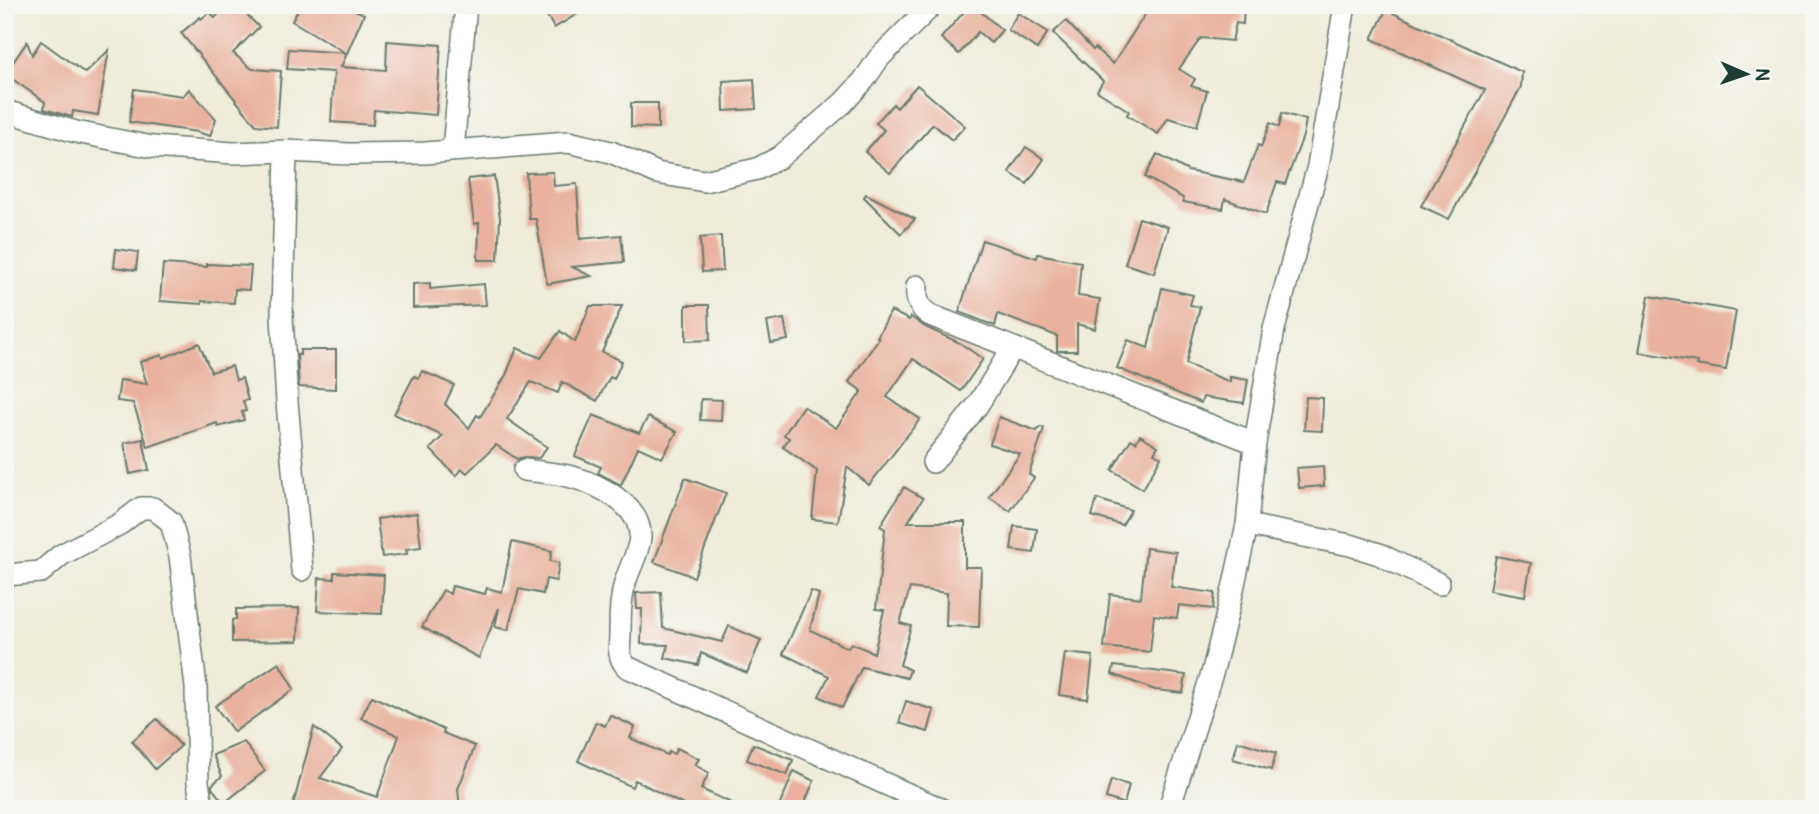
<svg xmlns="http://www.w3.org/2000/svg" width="1819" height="814" font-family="Pangolin,sans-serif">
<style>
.building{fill:#e9b19e}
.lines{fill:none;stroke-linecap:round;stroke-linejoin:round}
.street-casing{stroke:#687a6e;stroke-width:24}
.street{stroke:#fff;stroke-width:21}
</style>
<rect width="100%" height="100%" fill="#f6f6f2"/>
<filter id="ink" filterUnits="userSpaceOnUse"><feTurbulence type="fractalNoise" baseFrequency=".0143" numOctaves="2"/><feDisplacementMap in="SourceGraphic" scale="14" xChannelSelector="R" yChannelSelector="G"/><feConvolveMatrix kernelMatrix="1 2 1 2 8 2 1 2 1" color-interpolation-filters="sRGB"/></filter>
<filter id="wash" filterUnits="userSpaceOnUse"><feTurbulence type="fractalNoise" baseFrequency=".00686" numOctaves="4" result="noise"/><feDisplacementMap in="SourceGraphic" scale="28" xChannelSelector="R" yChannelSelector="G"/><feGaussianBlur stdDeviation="1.57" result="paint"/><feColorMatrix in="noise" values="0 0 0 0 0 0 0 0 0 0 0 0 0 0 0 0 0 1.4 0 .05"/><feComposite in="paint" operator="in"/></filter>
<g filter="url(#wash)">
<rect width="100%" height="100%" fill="#efecda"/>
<g id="blocks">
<g class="building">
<path d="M227,5H237L259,27L233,53L252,69L281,71L277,127L256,125L181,33L200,17L201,19L210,12L215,18Z"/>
<path d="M301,5H344L364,14L341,67L386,70L387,41L441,45L436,115L374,110L373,125L331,122L334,72L287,69L289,49L346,53L292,21Z"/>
<path d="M541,5H592L554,28Z"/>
<path d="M970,5H973L1002,30L991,43L978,32L959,54L941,38Z"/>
<path d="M1151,5H1244L1243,24L1236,23L1232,41L1201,38L1179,69L1195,79L1191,86L1207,91L1197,126L1168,118L1158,134L1127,115L1129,111L1097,91L1103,81L1053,33L1066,21L1093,50L1095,48L1113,64Z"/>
<path d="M1386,10L1522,72L1521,87L1449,219L1421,206L1485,90L1372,39Z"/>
<path d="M1018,13L1048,32L1037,49L1008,30Z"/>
<path d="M41,41L85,73L109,50L98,115L73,111L72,117L44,109L45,102L5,74L27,42L32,55Z"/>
<path d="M754,79L756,109L724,111L723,81Z"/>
<path d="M917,85L965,126L952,140L933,124L890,173L865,152L884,130L876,123L893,104L897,108Z"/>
<path d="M134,89L183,96L189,89L216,119L210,136L197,132L129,122Z"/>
<path d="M631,103H658V128L631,127Z"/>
<path d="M1282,113L1306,120L1303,136L1285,184L1277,182L1266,214L1225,199L1223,209L1183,202V198L1145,177L1157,154L1188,171L1244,182L1258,145L1261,147L1270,123L1279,127Z"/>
<path d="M1026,147L1044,159L1027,184L1009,172Z"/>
<path d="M553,172L554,186L577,184L580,239L621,235L624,262L572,267L591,276L547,284L536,219H529L526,173Z"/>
<path d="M494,176L500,218L498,260H478L479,223L474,224L468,179Z"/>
<path d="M866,194L915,219L901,234L864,197Z"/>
<path d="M1139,218L1168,227L1154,273L1125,264Z"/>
<path d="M721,236L723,271L702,272L700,238Z"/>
<path d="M982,240L1037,258L1038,254L1081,262L1078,296L1100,299L1095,329L1077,324V351H1057V336L998,314L995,326L959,312Z"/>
<path d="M116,249L138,252L136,270L114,267Z"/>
<path d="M163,264L207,267V264L251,266L249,290L235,289L234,303L202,301V304L160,301Z"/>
<path d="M430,283V289L484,284L486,305L413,308V284Z"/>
<path d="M1162,288L1193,295L1190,305L1200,307L1186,364L1230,382V377L1248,380L1244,403L1203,397L1201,403L1117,368L1128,340L1148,348Z"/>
<path d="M1649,296L1736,311L1726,370L1696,365L1697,362L1639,352Z"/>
<path d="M686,305H709L710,340L686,341Z"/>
<path d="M590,306H622L602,352L622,361L614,379L610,377L597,401L562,382L558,393L531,382L507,419L547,447L539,458L525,457L517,459L496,445L467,473L462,469L456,476L430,449L443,436L394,414L414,376L419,378L422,371L454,385L445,404L469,428L477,415L480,417L506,375L517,348L541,358L560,331L575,342Z"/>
<path d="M891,311L909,320L911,317L925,327L960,343L983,359L961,391L913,359L887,397L920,419L869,485L847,467L838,522L812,519L817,471L783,447L789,438L784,435L803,406L836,428L862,391L849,382L879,338L877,337Z"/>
<path d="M784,319L788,340L771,343L767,322Z"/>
<path d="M199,343L211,372L232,366L236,380L242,378L248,400L243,401L246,411L242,412L244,420L218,427L217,423L148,447L133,403L117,401L120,380L147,384L140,362L162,355L163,358Z"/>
<path d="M300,350H336V389L299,387L297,355H300Z"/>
<path d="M1306,397L1323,398L1322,431L1304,430Z"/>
<path d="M701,399L722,400L721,421L700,420Z"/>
<path d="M593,415L639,433L648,417L677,432L662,458L638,447L621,485L598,473L601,467L575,456Z"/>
<path d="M999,417L1037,431L1040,427L1044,428L1029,474L1034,478L1010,511L989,497L1020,454L990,444Z"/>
<path d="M1140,435L1158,446L1154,453L1161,457L1143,489L1112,470L1131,439L1136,442Z"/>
<path d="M143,439L149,470L130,474L124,443Z"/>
<path d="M1323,466L1324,486L1299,488L1297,468Z"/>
<path d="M685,478L726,493L694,577L654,562Z"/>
<path d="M904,487L923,498L908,522H965V567H981L979,627L946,626L947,593L910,588L900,623L911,626L900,665L910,670L907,678L862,667L842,708L819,696L829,676L783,654L811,591L819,594L810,630L848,648L851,643L874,653L884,610L876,609L885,529L880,526Z"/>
<path d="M1097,499L1131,510L1122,525L1092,516Z"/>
<path d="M417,513L421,547L406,549L407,554L382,557L377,519Z"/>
<path d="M1014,526L1037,529L1034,553L1011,550Z"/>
<path d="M512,542L552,551L550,561L559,563L556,581L546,579L543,594L519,589L508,630L495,627L499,608L479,658L422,627L443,590L450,594L452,586L485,594L487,588L502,592Z"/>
<path d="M1146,548L1176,552L1171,587L1215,593L1213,609L1179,605L1177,618L1154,615L1150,652L1104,647L1110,594L1141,598Z"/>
<path d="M1496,556L1531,563L1525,596L1490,590Z"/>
<path d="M334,572L384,575L382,614L317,611L319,578L334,579Z"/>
<path d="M661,592L663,628L722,642L729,626L761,640L747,673L701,653L698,665L665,658L668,645L641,644L642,609H637L636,593Z"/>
<path d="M299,608L298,641L232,642V620L236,619V609Z"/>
<path d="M1065,653L1093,656L1088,699L1059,695Z"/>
<path d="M279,663L294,689L234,732L215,706Z"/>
<path d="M1114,666L1186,675L1183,693L1155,690L1112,674Z"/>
<path d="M372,696L444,730L443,733L475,746L458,789L460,809H292L314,727L342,749L320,778L377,797L399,736L361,718Z"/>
<path d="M906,701L934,710L928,732L899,723Z"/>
<path d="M610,715L635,727L630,738L667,755L669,752L674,754L677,748L699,759L695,765L709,773L701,789L744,809H691L635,780L632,787L578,761L596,722L605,726Z"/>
<path d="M157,719L181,746L155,769L132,741Z"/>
<path d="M1238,741L1276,753L1271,770L1233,759Z"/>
<path d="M244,742L265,771L224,803L212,788V785L222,776L213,755Z"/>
<path d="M753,744L793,760L787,775L747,760Z"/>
<path d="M794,771L814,781L802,809H778Z"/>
<path d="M1111,780L1129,785L1124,804L1106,798Z"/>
</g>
</g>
</g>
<g filter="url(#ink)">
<use href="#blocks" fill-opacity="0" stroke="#687a6e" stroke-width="2"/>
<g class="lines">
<g class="street-casing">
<g id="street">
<path d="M5,111L76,132L121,141L153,147L233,153L286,151L350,154L425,153L568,142L611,152L657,173L704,181L757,169L780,157L843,103L864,80L879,58L932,5"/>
<path d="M453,150L466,5"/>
<path d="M286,151L282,316L287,402L302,570"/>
<path d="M917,286C916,300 918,307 930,315L1255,443"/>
<path d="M933,462L977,406L1012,349"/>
<path d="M524,470C540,472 556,473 572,477C598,484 641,505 640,537C639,553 629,568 625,583C620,600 620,619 620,637C619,648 618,658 627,667L941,809"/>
<path d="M1247,525L1350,545L1379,554L1439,584"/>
<path d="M5,575L41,572L61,555L120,524L141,508H153L171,522L180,556L196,687L198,783L203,809"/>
<path d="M1169,809L1213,670L1231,598L1247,525L1255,443L1274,329L1318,166L1345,5"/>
</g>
</g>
<use href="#street" class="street"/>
</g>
</g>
<rect width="1819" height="814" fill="none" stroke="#f6f6f2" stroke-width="28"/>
<g transform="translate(1746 74) rotate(92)" stroke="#f6f6f2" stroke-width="5" paint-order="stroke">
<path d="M0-5L12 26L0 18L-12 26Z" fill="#1f3d34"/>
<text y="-10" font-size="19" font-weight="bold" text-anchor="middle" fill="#1f3d34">N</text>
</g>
</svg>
